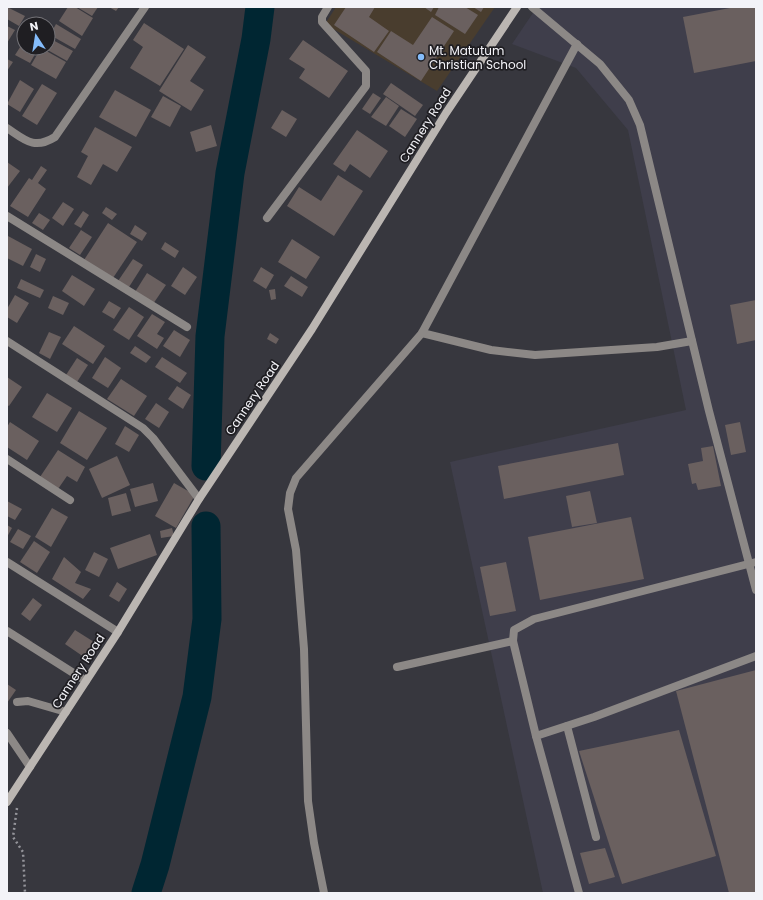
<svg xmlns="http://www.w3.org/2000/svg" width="763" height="900" font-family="Poppins,sans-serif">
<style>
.built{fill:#3f3e4b}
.education{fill:#493d2e}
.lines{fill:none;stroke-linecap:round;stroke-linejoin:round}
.river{stroke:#002632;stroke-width:29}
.building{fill:#6a605f}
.path{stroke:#94949a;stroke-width:2.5;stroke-dasharray:2 3;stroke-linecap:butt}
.lane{stroke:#8c8886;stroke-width:8}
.street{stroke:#8c8886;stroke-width:8}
.secondary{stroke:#bbb6b2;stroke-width:8}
.poi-dot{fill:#84bcfb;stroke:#1f1e22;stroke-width:1.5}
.labels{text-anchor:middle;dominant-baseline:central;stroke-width:3.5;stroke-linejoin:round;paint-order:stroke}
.poi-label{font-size:12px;fill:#f3f3f8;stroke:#1f1e22;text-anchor:start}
.street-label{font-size:12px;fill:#f3f3f8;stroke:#1f1e22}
</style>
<rect width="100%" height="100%" fill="#37373e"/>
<path class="built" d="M537,7H756V893H543L450,462L686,410L628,130L576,68L512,44Z"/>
<path class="education" d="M336,7H495L437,91L325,24Z"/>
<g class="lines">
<g class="river">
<path d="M206,466L210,336L230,173L256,39L260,7"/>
<path d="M146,893L155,865L197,697L207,619L206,526"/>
</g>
</g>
<g class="building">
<path d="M7,7L25,16L19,26L7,19Z"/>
<path d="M68,7H75L93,18L82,36L59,21Z"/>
<path d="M77,7H98L92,16Z"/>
<path d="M109,7H119L116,11Z"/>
<path d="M346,7H375L369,17L389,31L374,52L334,25Z"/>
<path d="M424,7H434L431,12Z"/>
<path d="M439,7H465L478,15L465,34L435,15Z"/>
<path d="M473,7H484L481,12Z"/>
<path d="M735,7H756V61L694,73L683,17Z"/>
<path d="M432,17L454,31L421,81L377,52L391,31L413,45Z"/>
<path d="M144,23L184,49L160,86L130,68L143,47L133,40Z"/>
<path d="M56,24L81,39L75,49L50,35Z"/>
<path d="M7,26L15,30L7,43Z"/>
<path d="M51,39L73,51L67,61L44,48H48Z"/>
<path d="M303,40L348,71L329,98L299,78L305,69L289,59Z"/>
<path d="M24,41V48L38,49L30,63L15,55Z"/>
<path d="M188,45L206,57L190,81L204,90L191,111L159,91Z"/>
<path d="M41,48L66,62L56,79L31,65Z"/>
<path d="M7,59L13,62L7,71Z"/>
<path d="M20,80L34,89L20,112L7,104Z"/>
<path d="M391,83L423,105L415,116L383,94Z"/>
<path d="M42,84L57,93L37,125L22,116Z"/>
<path d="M115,90L151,110L136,137L99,117Z"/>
<path d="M373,93L381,98L370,114L362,109Z"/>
<path d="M163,96L181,106L170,127L151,117Z"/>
<path d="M386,97L399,106L386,126L371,117Z"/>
<path d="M401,109L417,119L405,137L389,126Z"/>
<path d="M282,110L297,119L286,137L271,128Z"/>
<path d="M211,125L217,146L196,152L190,132Z"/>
<path d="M95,127L132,147L117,172L103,164L91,185L77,177L88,156L81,152Z"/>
<path d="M357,130L388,151L370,178L350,164L345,172L333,164Z"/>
<path d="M7,162L20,171L7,188Z"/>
<path d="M41,166L47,170L38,183L46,189L28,217L10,206L29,178L32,180Z"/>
<path d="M338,175L363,191L334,236L287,206L299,187L321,201Z"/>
<path d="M63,202L74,209L63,226L52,218Z"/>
<path d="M106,207L117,214L112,220L102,213Z"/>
<path d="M83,211L89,215L81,228L74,224Z"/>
<path d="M39,213L50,220L43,230L32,223Z"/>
<path d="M108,223L137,242L113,278L84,260Z"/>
<path d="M135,225L147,233L142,241L130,234Z"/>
<path d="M81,230L92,237L80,255L69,248Z"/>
<path d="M8,236L32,249L23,266L7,258Z"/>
<path d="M292,239L320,257L306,279L278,262Z"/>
<path d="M165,242L179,251L175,258L161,249Z"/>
<path d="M36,254L46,259L40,272L30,267Z"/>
<path d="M133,259L143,265L129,287L118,281Z"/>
<path d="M183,267L197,277L185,295L171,286Z"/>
<path d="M261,267L274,275L266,289L253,281Z"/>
<path d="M147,273L166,285L153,304L135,292Z"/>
<path d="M72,275L95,289L84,306L62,291Z"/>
<path d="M291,276L308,287L302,297L284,286Z"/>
<path d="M21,279L44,290L40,298L17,288Z"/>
<path d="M275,289L276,299L271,300L269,290Z"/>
<path d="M15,295L29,303L17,323L7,317V309Z"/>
<path d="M53,296L69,303L63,315L48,308Z"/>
<path d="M756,300V340L737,344L730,305Z"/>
<path d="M109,301L121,308L114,319L102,312Z"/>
<path d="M129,307L144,317L129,340L113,330Z"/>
<path d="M152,314L165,322L157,334L164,338L157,349L137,336Z"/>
<path d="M74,326L105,346L93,364L62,344Z"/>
<path d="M174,330L190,340L180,357L163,346Z"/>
<path d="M49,332L61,337L50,359L39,353Z"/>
<path d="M270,333L279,339L276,344L267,339Z"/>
<path d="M135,346L151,357L146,363L130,353Z"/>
<path d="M105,357L121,368L108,388L92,378Z"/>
<path d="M162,357L187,373L180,383L155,367Z"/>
<path d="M77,358L88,365L77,382L66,375Z"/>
<path d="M7,377L22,387L9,406L7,405Z"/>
<path d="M121,379L147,396L134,416L107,399Z"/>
<path d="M177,386L191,395L183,409L168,399Z"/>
<path d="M47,393L72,408L57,432L32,417Z"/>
<path d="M156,403L169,412L159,428L145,419Z"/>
<path d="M79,411L107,428L87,460L60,443Z"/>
<path d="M10,422L39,441L27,460L7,447V427Z"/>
<path d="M740,422L746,452L731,455L725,425Z"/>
<path d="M125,426L139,435L129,452L115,444Z"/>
<path d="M618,443L624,475L504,499L498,466Z"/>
<path d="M713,446L721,486L698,490L696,483L692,484L688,464L703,461L701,448Z"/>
<path d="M58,450L85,467L77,482L67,476L58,489L40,477Z"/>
<path d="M117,456L130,485L102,498L89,469Z"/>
<path d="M153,483L158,501L135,507L130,489Z"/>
<path d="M174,483L195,495L176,528L155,516Z"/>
<path d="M590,491L597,523L572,527L566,496Z"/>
<path d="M126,493L131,511L112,516L108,498Z"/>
<path d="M7,501L22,509L15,520L7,516Z"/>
<path d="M52,508L68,517L51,547L35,537Z"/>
<path d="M631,517L644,579L540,600L528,537Z"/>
<path d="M7,525L12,528L7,537Z"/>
<path d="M172,528L174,536L161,538L160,531Z"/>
<path d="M18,529L31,536L23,549L10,542Z"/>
<path d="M150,534L157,555L118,569L110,548Z"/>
<path d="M34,541L50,552L37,573L20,562Z"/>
<path d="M94,552L108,559L99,577L85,570Z"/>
<path d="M64,557L81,572L75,583L91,589L83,599L52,579Z"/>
<path d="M506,562L516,611L490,616L480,567Z"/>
<path d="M117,582L127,589L119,602L109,596Z"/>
<path d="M33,598L42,605L30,621L21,614Z"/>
<path d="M75,630L94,642L84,657L65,644Z"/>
<path d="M756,670V893H729L676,691Z"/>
<path d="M7,684L16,690L7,703Z"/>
<path d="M679,730L716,856L622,884L579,751Z"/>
<path d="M605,848L615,877L589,884L580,853Z"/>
</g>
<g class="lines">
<path class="path" d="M17,808L13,837L23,852L25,893"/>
<g class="lane">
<path d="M532,7L600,64L629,100L640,125L709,411L756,590"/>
<path d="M422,333L491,350L535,355L657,347L692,341"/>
<path d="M397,667L513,641"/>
<path d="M17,702L28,701L66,712"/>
<path d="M567,726L596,837"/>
<path d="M7,733L30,767"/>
<path d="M536,736L513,641L514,630L534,619L756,562"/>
<path d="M324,893L314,843L308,801L304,649L296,550L288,509L290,493L296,478L422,333L577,44"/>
<path d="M579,893L536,736L594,717L756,656"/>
</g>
<g class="street">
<path d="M7,128C25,140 34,150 55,137L145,7"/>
<path d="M7,216L187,327"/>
<path d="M267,218L366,86V71L322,22V17L328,7"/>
<path d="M7,341L143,428L153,438L199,499"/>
<path d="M7,459L70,500"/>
<path d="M7,562L118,632"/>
<path d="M7,631L86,681"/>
</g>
<path class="secondary" d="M7,802L118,632L199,499L312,329L446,113L517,7"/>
</g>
<circle class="poi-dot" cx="421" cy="57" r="4"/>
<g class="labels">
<g class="poi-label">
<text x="429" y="50">Mt. Matutum<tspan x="429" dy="14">Christian School</tspan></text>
</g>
<g class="street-label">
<text transform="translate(425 125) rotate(-58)">Cannery Road</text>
<text transform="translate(252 398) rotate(-56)">Cannery Road</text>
<text transform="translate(78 671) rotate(-57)">Cannery Road</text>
</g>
</g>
<rect width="763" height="900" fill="none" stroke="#f3f3f8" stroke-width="16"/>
<g transform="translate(36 36) rotate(348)"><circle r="19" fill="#1f1e22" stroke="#747378"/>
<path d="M0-3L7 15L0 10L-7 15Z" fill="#84bcfb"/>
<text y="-6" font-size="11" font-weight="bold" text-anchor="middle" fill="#f3f3f8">N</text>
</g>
</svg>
